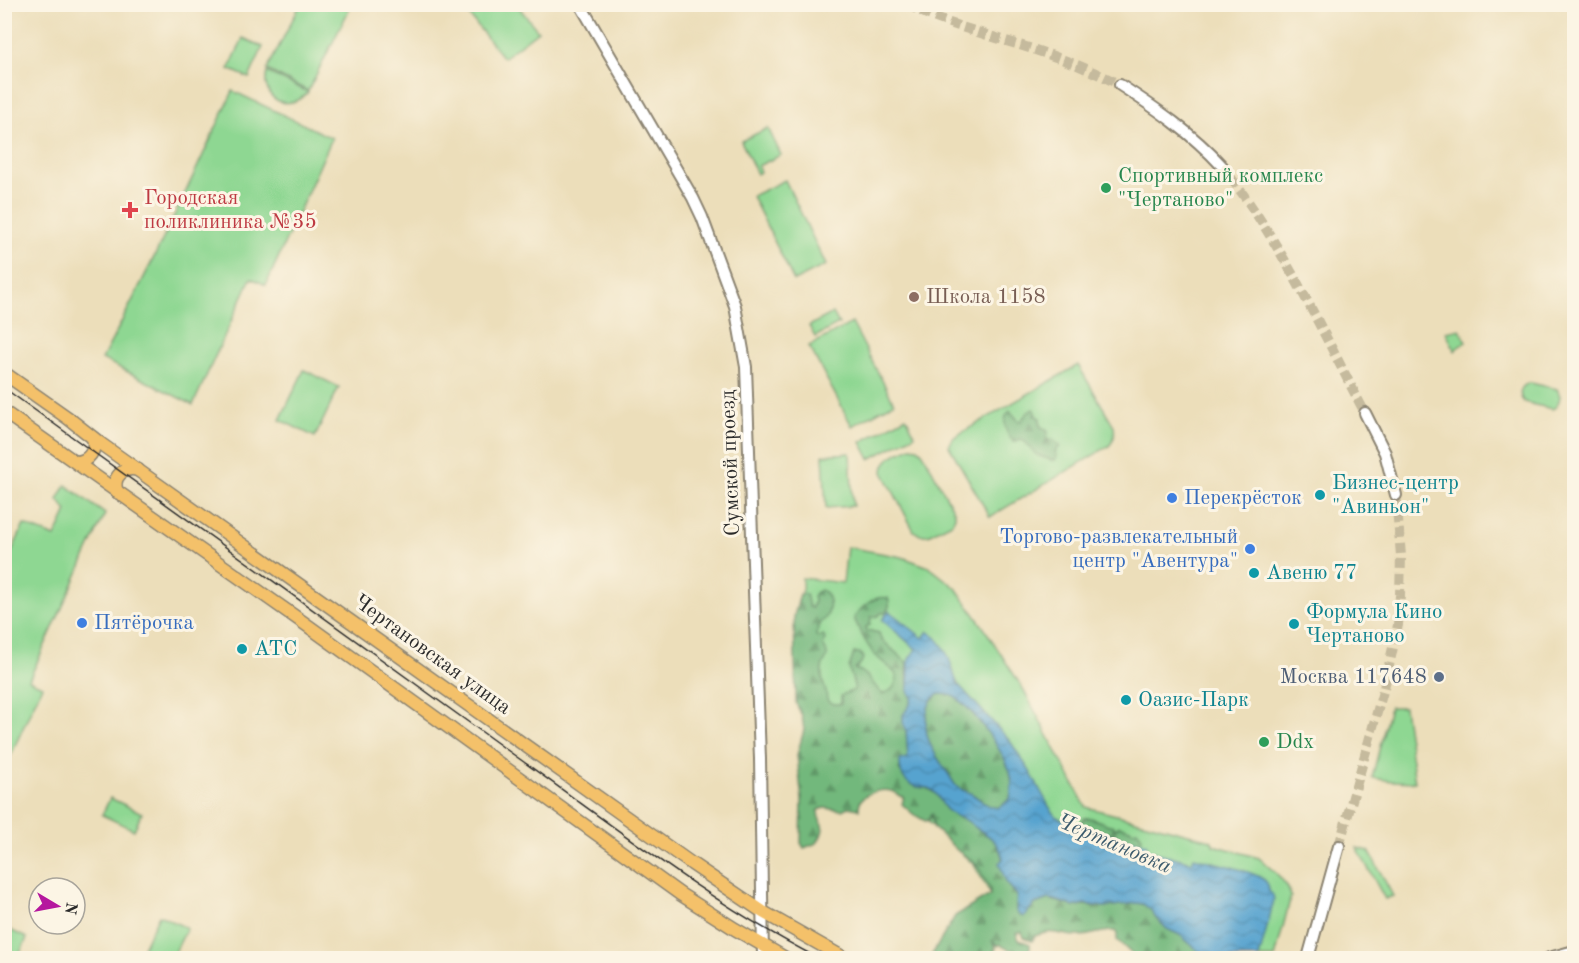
<svg xmlns="http://www.w3.org/2000/svg" width="1579" height="963" font-family="'Old Standard TT',serif">
<style>
.green{fill:#8ed792;stroke:#5c815e;stroke-width:1.5}
.forest{fill:url(#forest-firs);stroke:#4e7254;stroke-width:1.5}
.water{fill:url(#water-waves);stroke:#40677d;stroke-width:1.5;fill-rule:evenodd}
.lines{fill:none;stroke-linecap:round;stroke-linejoin:round}
.minor-tunnel{stroke:#c5ba9d;stroke-width:10;stroke-dasharray:10 5;stroke-linecap:butt}
.minor-casing{stroke:#8c8472;stroke-width:14}
.major-casing{stroke:#8c8472;stroke-width:15}
.minor{stroke:#fff;stroke-width:10}
.major{stroke:#f4c16a;stroke-width:12}
.tram{stroke:#2b2b2b;stroke-width:1.5}
.leisure-dot{fill:#2e9e5b;stroke:#fcf5e5;stroke-width:2}
.health-dot{fill:#e0444e;stroke:#fcf5e5;stroke-width:2}
.education-dot{fill:#8d6e63;stroke:#fcf5e5;stroke-width:2}
.culture-dot{fill:#0f9aa8;stroke:#fcf5e5;stroke-width:2}
.shop-dot{fill:#3f7fe0;stroke:#fcf5e5;stroke-width:2}
.service-dot{fill:#5c6f8a;stroke:#fcf5e5;stroke-width:2}
.labels{text-anchor:middle;dominant-baseline:central;stroke-width:6;stroke-linejoin:round;paint-order:stroke}
.leisure-label{font-size:21px;fill:#27864d;stroke:#fcf5e5;text-anchor:start}
.health-label{font-size:21px;fill:#be3a42;stroke:#fcf5e5;text-anchor:start}
.education-label{font-size:21px;fill:#785e54;stroke:#fcf5e5;text-anchor:start}
.street-label{font-size:21px;fill:#2b2b2b;stroke:#fcf5e5}
.culture-label{font-size:21px;fill:#0d838f;stroke:#fcf5e5;text-anchor:start}
.shop-label{font-size:21px;fill:#366cbe;stroke:#fcf5e5;text-anchor:start}
.service-label{font-size:21px;fill:#4e5e75;stroke:#fcf5e5;text-anchor:end}
.water-label{font-size:22px;font-style:italic;fill:#3c5b6d;stroke:#fcf5e5}
</style>
<defs>
<pattern id="forest-firs" width="22" height="20" patternUnits="userSpaceOnUse" patternTransform="scale(1.5)"><rect width="22" height="20" fill="#72b87c"/><path d="M5 1l3.5 6h-7zM16 11l3.5 6h-7z" fill="#5e9666"/></pattern>
<pattern id="water-waves" width="16" height="10" patternUnits="userSpaceOnUse" patternTransform="scale(1.5)"><rect width="16" height="10" fill="#56a3cf"/><path d="M0 5q4-4 8 0t8 0" fill="none" stroke="#4785a8"/></pattern>
</defs>
<rect width="100%" height="100%" fill="#fcf5e5"/>
<filter id="ink" filterUnits="userSpaceOnUse"><feTurbulence type="fractalNoise" baseFrequency=".0167" numOctaves="2"/><feDisplacementMap in="SourceGraphic" scale="12" xChannelSelector="R" yChannelSelector="G"/><feConvolveMatrix kernelMatrix="1 2 1 2 8 2 1 2 1" color-interpolation-filters="sRGB"/></filter>
<filter id="wash" filterUnits="userSpaceOnUse"><feTurbulence type="fractalNoise" baseFrequency=".008" numOctaves="4" result="noise"/><feDisplacementMap in="SourceGraphic" scale="24" xChannelSelector="R" yChannelSelector="G"/><feGaussianBlur stdDeviation="1.35" result="paint"/><feColorMatrix in="noise" values="0 0 0 0 0 0 0 0 0 0 0 0 0 0 0 0 0 1.4 0 .05"/><feComposite in="paint" operator="in"/></filter>
<g filter="url(#wash)">
<rect width="100%" height="100%" fill="#ecdeba"/>
<g class="green">
<path d="M332,4L349,5L348,12L308,91L267,70L300,5Z"/>
<path d="M461,5H517L538,31L503,58Z"/>
<path d="M243,38L263,47L249,78L229,69Z"/>
<path d="M267,72L271,74L308,92C289,114 260,100 267,72Z"/>
<path d="M233,91L332,138L266,285L251,278L193,405L102,359C149,271 191,181 233,91Z"/>
<path d="M768,128L781,155L758,166L760,172L757,174L741,141Z"/>
<path d="M785,180L826,265L794,281L752,196Z"/>
<path d="M833,313L839,324L815,337L809,326Z"/>
<path d="M852,323L894,403L852,426L809,346Z"/>
<path d="M1460,329L1466,342L1457,348L1455,351L1446,332Z"/>
<path d="M1078,365L1114,426C1115,435 1115,439 1109,446L990,517L949,446L954,437Z"/>
<path d="M304,370L339,387L315,437L280,420Z"/>
<path d="M1531,383L1557,389L1560,396C1559,402 1558,407 1552,409L1524,402C1517,394 1521,384 1531,383Z"/>
<path d="M906,417L915,435L870,459L861,442Z"/>
<path d="M911,447L918,448L923,453L955,513V517L952,523L928,535H920L914,531L883,472C883,457 899,453 911,447Z"/>
<path d="M850,453L853,506L826,508L823,455Z"/>
<path d="M66,485L105,514L29,680L42,686L5,768V566L24,525L55,537L67,511L58,500Z"/>
<path d="M847,547L902,557L929,567L956,588L984,628L1022,687L1086,807L1211,840L1214,845L1259,858L1278,875L1287,886L1291,896L1275,958H1152L1115,922L1037,930L990,893L974,865L891,787L808,789L802,578L843,583Z"/>
<path d="M1390,707H1404L1415,782L1392,781L1372,778Z"/>
<path d="M110,798L142,813L134,830L102,815Z"/>
<path d="M1357,848L1369,851L1393,896L1385,899Z"/>
<path d="M159,915L187,928L172,958H138Z"/>
<path d="M4,927L27,938L18,958H5Z"/>
</g>
<g class="forest">
<path d="M1033,409L1036,413L1034,415L1040,418V426L1048,431L1047,441L1051,439L1057,443L1060,446L1055,452L1057,456L1055,460H1051L1037,455L1023,440L1020,439L1017,441H1013C1005,433 1001,419 1010,411L1018,420L1021,421L1026,414Z"/>
<path d="M821,590C830,594 832,608 826,617C821,625 824,616 819,625C818,629 817,632 816,635L819,638L823,635L825,639C820,649 828,647 827,656C827,660 825,661 823,664C820,674 823,683 826,692C827,696 826,698 828,701C831,705 837,704 841,704V696C846,692 850,693 855,689L849,668L854,653H860L863,658L861,663L855,669C868,672 873,685 882,694C892,691 896,687 897,676C892,668 883,663 876,656C868,647 859,630 854,618C861,607 874,595 888,598C890,604 890,608 885,613H881L878,616L871,617L870,625L866,627V630L879,633L881,639L904,660L907,662L908,691L912,697L911,703L903,715V720L906,729L908,758L899,769L904,778L917,787L928,788L941,798L945,808L955,816L966,820L994,840L1001,852L1006,882L1017,895L1016,911L1030,909L1035,904L1048,899L1070,905L1074,907L1083,905L1104,907L1137,903L1143,904L1151,910L1155,917L1167,929L1180,935L1201,953L1208,956L1210,958H1140L1134,956L1117,940V934L1115,931C1101,930 1090,937 1077,936C1059,936 1056,928 1035,936L1032,941C1027,940 1023,938 1022,932L1016,933L1019,940L1030,944V948L1028,951C1020,953 1006,950 1000,944L998,946L992,940L996,948L990,958H930L955,916L990,895V889L979,869L972,860L959,852L934,828L931,815L929,820L925,821L913,814L902,804L904,797C899,796 896,793 891,791C883,789 867,792 862,799C859,802 859,805 859,809L848,807L842,810L824,808L818,810C817,826 830,822 817,843L804,848L801,843L802,800L797,755L804,730L802,716L796,703L794,616L800,594H806L809,607L812,608L814,601L813,596L816,592Z"/>
<path d="M939,694C944,694 948,694 953,696C971,706 1007,755 1011,776C1013,783 1011,791 1010,799L997,808C985,807 980,798 970,793C965,791 961,790 957,787C952,782 951,777 947,772C933,753 922,737 927,713C928,704 931,698 939,694Z"/>
<path d="M1084,818H1091L1109,825H1112L1114,826L1115,830L1119,826L1130,829L1132,831L1137,830L1141,835L1142,839L1136,844L1120,841L1113,835L1100,831L1083,828L1080,824Z"/>
</g>
<path class="water" d="M889,611L923,638L928,631C940,639 947,651 951,664C954,672 954,677 958,684L1010,741L1029,770L1050,808L1057,817L1075,827L1147,844L1146,850L1192,862L1194,857C1210,862 1252,870 1263,879C1268,882 1269,886 1269,891L1273,895L1274,900L1259,958H1210L1208,956L1202,954L1180,935L1167,929L1155,917L1151,910L1143,904L1137,903L1104,907L1084,904L1073,907L1070,905L1055,900L1048,899L1035,904L1023,917L1018,914L1016,911L1017,895L1006,882L999,863L1003,859C1000,842 987,834 973,826C973,825 966,820 966,820C958,817 952,815 946,809C940,802 938,792 928,788C925,787 922,788 919,787C905,785 899,773 900,760L908,758L906,729L903,723V715L911,703L912,697L908,691L909,659L916,649L882,620ZM939,694C944,694 948,694 953,696C971,706 1007,755 1011,776C1013,784 1011,792 1010,799L998,808C985,807 980,798 970,793C965,791 961,790 957,787C952,782 951,777 947,772C934,753 922,737 927,713C928,704 931,698 939,694Z"/>
</g>
<g filter="url(#ink)">
<g class="lines">
<g class="minor-tunnel">
<path d="M908,4C933,20 963,27 990,36C1036,50 1077,62 1120,85"/>
<path d="M1222,166C1281,241 1321,329 1365,413"/>
<path d="M1339,846L1384,688L1398,625L1400,595L1401,556L1396,495"/>
</g>
<g class="minor-casing">
<g id="minor">
<path d="M580,4L693,198L702,217L735,306L746,367L760,759L763,958"/>
<path d="M1120,85C1157,109 1192,133 1222,166"/>
<path d="M1365,413L1385,453L1396,495"/>
<path d="M1308,958L1339,846"/>
<path d="M1549,958L1574,951"/>
</g>
</g>
<g class="major-casing">
<g id="major">
<path d="M4,373L68,418L101,444L692,864L763,912L844,958"/>
<path d="M4,412L304,623L680,894L735,929L785,958"/>
<path d="M76,462C88,462 97,450 93,438"/>
<path d="M117,492C111,477 124,466 138,470"/>
</g>
</g>
<use href="#minor" class="minor"/>
<use href="#major" class="major"/>
<path class="tram" d="M4,388C173,508 339,629 507,750C609,822 707,901 818,958"/>
</g>
</g>
<g class="leisure-dot">
<circle cx="1106" cy="188" r="6"/>
<circle cx="1264" cy="742" r="6"/>
</g>
<path class="health-dot" d="M127 201h6v6h6v6h-6v6h-6v-6h-6v-6h6z"/>
<circle class="education-dot" cx="914" cy="297" r="6"/>
<g class="culture-dot">
<circle cx="1320" cy="495" r="6"/>
<circle cx="1254" cy="573" r="6"/>
<circle cx="1294" cy="624" r="6"/>
<circle cx="242" cy="649" r="6"/>
<circle cx="1126" cy="700" r="6"/>
</g>
<g class="shop-dot">
<circle cx="1172" cy="498" r="6"/>
<circle cx="1250" cy="549" r="6"/>
<circle cx="82" cy="623" r="6"/>
</g>
<circle class="service-dot" cx="1439" cy="677" r="6"/>
<g class="labels">
<g class="leisure-label">
<text x="1118" y="176">Спортивный комплекс<tspan x="1118" dy="24">"Чертаново"</tspan></text>
<text x="1276" y="742">Ddx</text>
</g>
<g class="health-label">
<text x="144" y="198">Городская<tspan x="144" dy="24">поликлиника №35</tspan></text>
</g>
<g class="education-label">
<text x="926" y="297">Школа 1158</text>
</g>
<g class="street-label">
<text transform="translate(731 463) rotate(-92)">Сумской проезд</text>
<text transform="translate(432 655) rotate(36)">Чертановская улица</text>
</g>
<g class="culture-label">
<text x="1332" y="483">Бизнес-центр<tspan x="1332" dy="24">"Авиньон"</tspan></text>
<text x="1266" y="573">Авеню 77</text>
<text x="1306" y="612">Формула Кино<tspan x="1306" dy="24">Чертаново</tspan></text>
<text x="254" y="649">АТС</text>
<text x="1138" y="700">Оазис-Парк</text>
</g>
<g class="shop-label">
<text x="1184" y="498">Перекрёсток</text>
<text x="1238" y="537" text-anchor="end">Торгово-развлекательный<tspan x="1238" dy="24">центр "Авентура"</tspan></text>
<text x="94" y="623">Пятёрочка</text>
</g>
<g class="service-label">
<text x="1427" y="677">Москва 117648</text>
</g>
<g class="water-label">
<text transform="translate(1114 844) rotate(23)">Чертановка</text>
</g>
</g>
<rect width="1579" height="963" fill="none" stroke="#fcf5e5" stroke-width="24"/>
<g transform="translate(57 906) rotate(100)"><circle r="28" fill="#fcf5e5" stroke="#a8a49b" stroke-width="1.5"/>
<path d="M0-4.5L10 22L0 15L-10 22Z" fill="#b5179e"/>
<text y="-9" font-size="16" font-weight="bold" text-anchor="middle" fill="#2b2b2b">N</text>
</g>
</svg>
